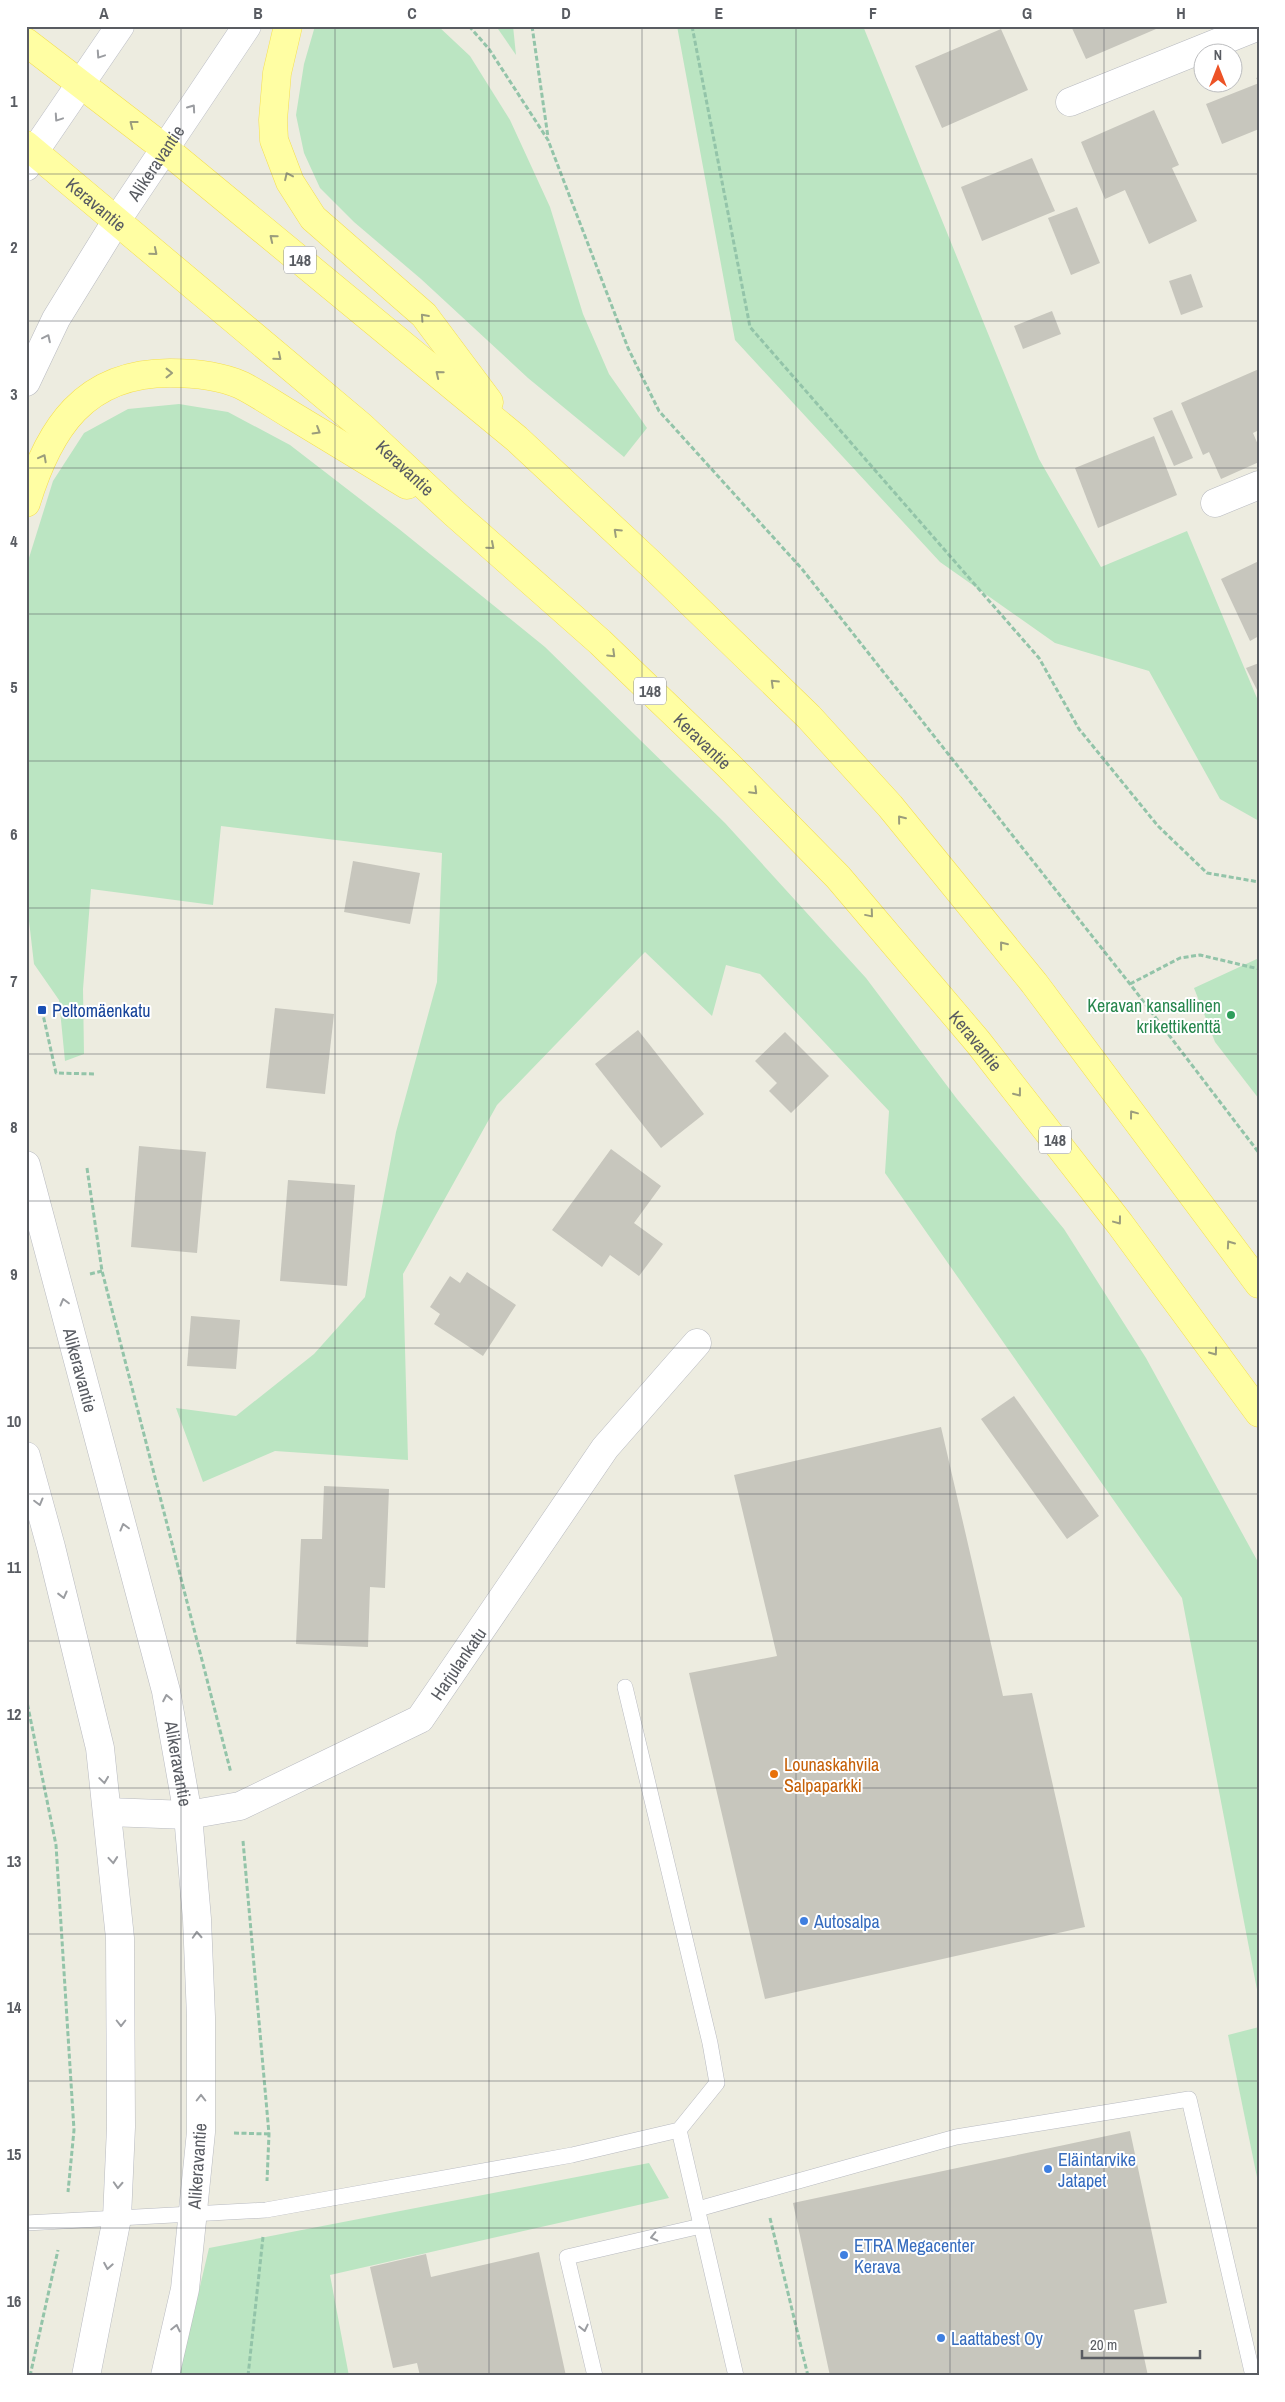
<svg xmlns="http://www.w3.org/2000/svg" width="1285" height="2402" font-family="'Archivo Narrow',sans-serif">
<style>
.green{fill:#bbe5c2}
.building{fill:#c7c6bd}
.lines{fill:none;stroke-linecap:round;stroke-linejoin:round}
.service-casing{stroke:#b8bac0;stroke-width:16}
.minor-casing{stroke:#b8bac0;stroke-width:29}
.tertiary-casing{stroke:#b8bac0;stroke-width:29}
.secondary-casing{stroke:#bbbdc5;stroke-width:29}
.primary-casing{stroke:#f5df51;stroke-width:29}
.path{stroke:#93c4a9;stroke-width:3;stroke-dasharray:5 2.5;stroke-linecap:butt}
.service{stroke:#fff;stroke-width:15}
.minor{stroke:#fff;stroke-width:28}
.tertiary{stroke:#fff;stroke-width:28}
.secondary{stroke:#fff;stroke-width:28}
.primary{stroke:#fffea3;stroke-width:28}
.oneway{stroke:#9b9da1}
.oneway2{stroke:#9b9d7c}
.grid{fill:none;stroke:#595c62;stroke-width:1;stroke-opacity:0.55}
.transit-dot{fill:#1a4fb4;stroke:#fff;stroke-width:2}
.leisure-dot{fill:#2e9e5b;stroke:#fff;stroke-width:2}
.food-dot{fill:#e8710a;stroke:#fff;stroke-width:2}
.shop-dot{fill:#3f7fe0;stroke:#fff;stroke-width:2}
.labels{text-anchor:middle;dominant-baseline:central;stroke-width:4;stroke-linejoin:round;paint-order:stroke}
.shield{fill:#fff;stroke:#8b8d91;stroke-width:1}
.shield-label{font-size:16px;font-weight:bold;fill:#595c62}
.street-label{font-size:18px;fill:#595c62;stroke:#fff}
.leisure-label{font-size:18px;fill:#27864d;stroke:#fff;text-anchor:end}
.transit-label{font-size:18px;fill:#164399;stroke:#fff;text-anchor:start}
.food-label{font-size:18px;fill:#c56008;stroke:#fff;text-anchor:start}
.shop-label{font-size:18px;fill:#366cbe;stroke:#fff;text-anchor:start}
.neatline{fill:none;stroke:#595c62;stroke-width:2}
.grid-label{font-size:16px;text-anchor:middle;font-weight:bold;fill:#595c62}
</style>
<rect width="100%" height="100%" fill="#edece0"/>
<g class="green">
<path d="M315,26H438L470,56L510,120L550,207L583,314L609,374L647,428L624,457L528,378L421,279L354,222L320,188L304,153L296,115L304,64Z"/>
<path d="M496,26H513L516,55Z"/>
<path d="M677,26H863L1039,459L1101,567L1187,531L1259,703V821L1220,799L1149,671L1055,643L940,562L735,340Z"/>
<path d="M179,404L228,412L290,445L399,529L545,647L725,823L866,978L957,1099L1064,1229L1146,1358L1258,1562L1259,2000L1182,1598L885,1173L889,1111L760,974L726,965L712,1016L645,952L497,1105L403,1274L408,1460L275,1451L203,1482L176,1408L236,1416L314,1354L365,1297L396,1132L437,982L442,853L221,826L213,905L91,889L83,989L84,1054L65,1061L59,1000L34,964L26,895L28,561L53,481L84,433L128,409Z"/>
<path d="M1259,958V1099L1215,1042L1194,988Z"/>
<path d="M1259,2027V2187L1228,2035Z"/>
<path d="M649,2163L669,2198L330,2275L349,2376H179L209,2248Z"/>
</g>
<g class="building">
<path d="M1071,26H1163L1086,59Z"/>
<path d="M1001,29L1028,90L942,128L915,66Z"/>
<path d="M1259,77V129L1222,144L1206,104L1259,83L1256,78Z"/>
<path d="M1154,110L1179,165L1172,168L1197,221L1149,244L1125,190L1105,199L1081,142Z"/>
<path d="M1032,158L1055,211L982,241L961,187Z"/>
<path d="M1077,207L1100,263L1071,275L1048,218Z"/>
<path d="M1191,274L1203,307L1181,315L1169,281Z"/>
<path d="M1052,311L1061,334L1023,349L1014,326Z"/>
<path d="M1259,369V430L1253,433L1259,447V462L1221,479L1209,452L1203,455L1181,403Z"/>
<path d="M1172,410L1193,458L1174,466L1153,418Z"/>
<path d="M1154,436L1177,495L1098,528L1075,468Z"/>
<path d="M1259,561V636L1250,641L1221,579Z"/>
<path d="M1259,663V694L1246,668Z"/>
<path d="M353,861L420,873L410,924L344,912Z"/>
<path d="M275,1008L334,1014L325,1094L266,1088Z"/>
<path d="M638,1030L704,1114L661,1148L595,1064Z"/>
<path d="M785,1032L829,1076L791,1113L769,1091L777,1083L755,1061Z"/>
<path d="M139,1146L206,1152L197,1253L131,1247Z"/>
<path d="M611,1149L661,1186L634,1223L663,1244L639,1276L610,1255L602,1267L552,1230Z"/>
<path d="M288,1180L355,1185L347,1286L280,1281Z"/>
<path d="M467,1272L516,1305L483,1356L434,1324L440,1314L430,1307L450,1276L460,1283Z"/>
<path d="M191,1316L240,1320L236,1369L187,1366Z"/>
<path d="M1014,1396L1099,1516L1067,1539L981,1419Z"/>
<path d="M941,1427L1003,1696L1032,1693L1085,1927L765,1999L689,1673L777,1656L734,1475Z"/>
<path d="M324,1486L389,1489L385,1588L370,1587L368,1647L296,1644L301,1539H322Z"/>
<path d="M1130,2131L1167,2303L1134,2310L1148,2376H830L793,2203Z"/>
<path d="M539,2252L566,2376H420L417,2363L393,2368L370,2267L426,2254L431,2277Z"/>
</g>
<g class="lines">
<g class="service-casing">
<g id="service">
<path d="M679,2130L736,2376"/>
<path d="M698,2209L956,2137L1189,2099L1253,2376"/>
<path d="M26,2223L266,2210L572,2155L679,2130L717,2083L710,2043L625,1687"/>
<path d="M595,2376L567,2257L701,2226"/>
</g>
</g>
<g class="minor-casing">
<g id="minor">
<path d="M1070,102L1259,26"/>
<path d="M1215,503L1259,485"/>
<path id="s1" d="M108,1812L188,1815L240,1806L420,1719L605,1448L697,1343"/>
</g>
</g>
<g class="tertiary-casing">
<g id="tertiary">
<path d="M26,167L34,152"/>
<path d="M26,382L56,319L117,220"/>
<path id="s2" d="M26,1165L166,1691L188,1815L197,1919L201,2017V2132L185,2289L165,2376"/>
<path d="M26,1456L51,1547L100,1748L120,1938L121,2127L117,2218L86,2376"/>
</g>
</g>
<g class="secondary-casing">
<g id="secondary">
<path d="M34,152L120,26"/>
<path id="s3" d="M117,220L247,26"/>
</g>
</g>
<g class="primary-casing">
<g id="primary">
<path d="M288,26L277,73L273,120L274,140L290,182L313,218L424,315L489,402"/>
<path d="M26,42L164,148L517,439L652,565L809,717L890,806L1034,983L1259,1284"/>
<path id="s4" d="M26,145L361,426L454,513L600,642L728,765L838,877L978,1042L1120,1224L1259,1413"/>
<path d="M26,503C49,428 84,373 170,373C194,373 218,375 241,385C259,394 276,406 293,416C331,439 369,462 407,485"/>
</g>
</g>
<g class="path">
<path d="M469,26L489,49L548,140L628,348L659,411L802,569L1130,984L1259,1153"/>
<path d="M532,26L548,137"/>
<path d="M692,26L750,327L1039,658L1079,729L1158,826L1207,873L1259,882"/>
<path d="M1130,984L1180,958L1200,955L1259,969"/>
<path d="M42,1010L56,1073L96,1074"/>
<path d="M87,1168L102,1271L231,1773"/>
<path d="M90,1274L102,1271"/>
<path d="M26,1697L56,1845L74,2130L68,2192"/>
<path d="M243,1841L269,2134L267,2181"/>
<path d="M234,2133L269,2134"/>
<path d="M770,2218L808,2376"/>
<path d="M30,2376L58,2250"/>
<path d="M248,2376L263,2237"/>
</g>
<use href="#service" class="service"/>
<use href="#minor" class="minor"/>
<use href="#tertiary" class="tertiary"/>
<use href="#secondary" class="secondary"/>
<use href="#primary" class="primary"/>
</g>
<defs><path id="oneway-chevron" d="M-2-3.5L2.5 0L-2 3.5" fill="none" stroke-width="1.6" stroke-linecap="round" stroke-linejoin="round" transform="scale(1.25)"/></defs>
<g class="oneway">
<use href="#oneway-chevron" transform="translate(100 55) rotate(124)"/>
<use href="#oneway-chevron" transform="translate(192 108) rotate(-55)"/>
<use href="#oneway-chevron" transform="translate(58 118) rotate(124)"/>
<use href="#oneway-chevron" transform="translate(47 338) rotate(-64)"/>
<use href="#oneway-chevron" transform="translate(64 1302) rotate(-105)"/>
<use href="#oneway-chevron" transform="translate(39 1502) rotate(75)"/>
<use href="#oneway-chevron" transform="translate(124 1527) rotate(-105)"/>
<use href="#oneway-chevron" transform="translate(63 1595) rotate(76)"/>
<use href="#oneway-chevron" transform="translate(167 1698) rotate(-101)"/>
<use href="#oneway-chevron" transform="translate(104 1780) rotate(82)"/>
<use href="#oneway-chevron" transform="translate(113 1860) rotate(85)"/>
<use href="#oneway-chevron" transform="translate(197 1935) rotate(-93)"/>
<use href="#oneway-chevron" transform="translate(121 2023) rotate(90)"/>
<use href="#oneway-chevron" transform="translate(201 2098) rotate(-90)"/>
<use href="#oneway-chevron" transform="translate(118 2185) rotate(93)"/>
<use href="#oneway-chevron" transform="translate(654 2237) rotate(167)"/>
<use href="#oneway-chevron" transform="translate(108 2266) rotate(100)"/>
<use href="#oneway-chevron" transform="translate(176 2328) rotate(-77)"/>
<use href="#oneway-chevron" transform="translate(584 2328) rotate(77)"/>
</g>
<g class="oneway2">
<use href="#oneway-chevron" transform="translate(133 124) rotate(-142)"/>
<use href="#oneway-chevron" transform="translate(288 176) rotate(-115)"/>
<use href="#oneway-chevron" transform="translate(273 238) rotate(-141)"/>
<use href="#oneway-chevron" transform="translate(154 252) rotate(40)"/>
<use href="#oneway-chevron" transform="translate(424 317) rotate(-132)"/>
<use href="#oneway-chevron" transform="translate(278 357) rotate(40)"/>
<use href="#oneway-chevron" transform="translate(169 373)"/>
<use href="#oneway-chevron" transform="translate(439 374) rotate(-141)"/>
<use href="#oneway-chevron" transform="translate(317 431) rotate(31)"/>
<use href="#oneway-chevron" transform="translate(43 458) rotate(-62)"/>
<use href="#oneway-chevron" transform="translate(617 532) rotate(-137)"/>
<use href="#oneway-chevron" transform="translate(491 546) rotate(41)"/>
<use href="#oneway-chevron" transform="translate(612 654) rotate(44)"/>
<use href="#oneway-chevron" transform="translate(774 683) rotate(-136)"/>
<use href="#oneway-chevron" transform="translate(754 791) rotate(45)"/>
<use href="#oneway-chevron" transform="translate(901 819) rotate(-129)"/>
<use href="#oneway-chevron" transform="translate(870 914) rotate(50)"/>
<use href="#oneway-chevron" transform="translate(1003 945) rotate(-129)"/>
<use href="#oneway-chevron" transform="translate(1018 1093) rotate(52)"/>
<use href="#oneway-chevron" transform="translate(1133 1114) rotate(-127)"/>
<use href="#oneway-chevron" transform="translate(1118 1221) rotate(53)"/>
<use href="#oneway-chevron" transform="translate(1230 1244) rotate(-125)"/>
<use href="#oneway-chevron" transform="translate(1214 1352) rotate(54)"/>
</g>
<path class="grid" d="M181,26V2376M335,26V2376M489,26V2376M642,26V2376M796,26V2376M950,26V2376M1104,26V2376M26,174H1259M26,321H1259M26,468H1259M26,614H1259M26,761H1259M26,908H1259M26,1054H1259M26,1201H1259M26,1348H1259M26,1494H1259M26,1641H1259M26,1788H1259M26,1934H1259M26,2081H1259M26,2228H1259"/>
<rect class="transit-dot" x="37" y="1005" width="10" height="10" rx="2.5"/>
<circle class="leisure-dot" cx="1231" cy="1015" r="5"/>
<circle class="food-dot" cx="774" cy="1774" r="5"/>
<g class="shop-dot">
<circle cx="804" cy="1921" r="5"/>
<circle cx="1048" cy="2169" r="5"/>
<circle cx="844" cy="2255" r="5"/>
<circle cx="941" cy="2338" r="5"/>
</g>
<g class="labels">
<g class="shield">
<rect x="284" y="246.5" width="32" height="27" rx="4"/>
<rect x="634" y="677.5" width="32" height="27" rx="4"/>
<rect x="1039" y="1126.5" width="32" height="27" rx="4"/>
</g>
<g class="shield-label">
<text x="300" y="260">148</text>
<text x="650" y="691">148</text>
<text x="1055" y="1140">148</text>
</g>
<g class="street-label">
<text stroke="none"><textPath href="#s3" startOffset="69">Alikeravantie</textPath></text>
<text stroke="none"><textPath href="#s4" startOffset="92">Keravantie</textPath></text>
<text stroke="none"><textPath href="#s4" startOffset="498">Keravantie</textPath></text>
<text stroke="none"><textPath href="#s4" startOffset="902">Keravantie</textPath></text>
<text stroke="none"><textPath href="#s4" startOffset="1308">Keravantie</textPath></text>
<text stroke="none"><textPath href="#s2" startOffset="212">Alikeravantie</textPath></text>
<text stroke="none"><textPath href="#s1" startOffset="400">Harjulankatu</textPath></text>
<text stroke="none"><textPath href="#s2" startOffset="618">Alikeravantie</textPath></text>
<text transform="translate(197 2166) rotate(-86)">Alikeravantie</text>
</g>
<g class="leisure-label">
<text x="1221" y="1005">Keravan kansallinen<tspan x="1221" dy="21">krikettikenttä</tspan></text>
</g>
<g class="transit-label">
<text x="52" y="1010">Peltomäenkatu</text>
</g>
<g class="food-label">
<text x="784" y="1764">Lounaskahvila<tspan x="784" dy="21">Salpaparkki</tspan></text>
</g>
<g class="shop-label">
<text x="814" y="1921">Autosalpa</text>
<text x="1058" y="2159">Eläintarvike<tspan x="1058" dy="21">Jatapet</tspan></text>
<text x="854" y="2245">ETRA Megacenter<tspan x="854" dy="21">Kerava</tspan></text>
<text x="951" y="2338">Laattabest Oy</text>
</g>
</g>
<rect width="1285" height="2402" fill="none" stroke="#ffffff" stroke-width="55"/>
<g transform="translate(1218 68)"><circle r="24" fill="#ffffff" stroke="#bdbec0"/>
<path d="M0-4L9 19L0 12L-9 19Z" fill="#ed5326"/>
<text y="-8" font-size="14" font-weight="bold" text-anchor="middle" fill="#595c62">N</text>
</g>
<path d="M1082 2350v8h118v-8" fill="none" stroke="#595c62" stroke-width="2.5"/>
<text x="1090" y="2350" font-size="15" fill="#595c62" stroke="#ffffff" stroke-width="4" paint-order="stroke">20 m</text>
<rect x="28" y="28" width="1230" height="2346" class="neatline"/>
<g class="grid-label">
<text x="104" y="19">A</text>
<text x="258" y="19">B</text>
<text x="412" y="19">C</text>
<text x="566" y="19">D</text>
<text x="719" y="19">E</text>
<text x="873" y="19">F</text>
<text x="1027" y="19">G</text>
<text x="1181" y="19">H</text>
<text x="14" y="107">1</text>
<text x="14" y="253">2</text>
<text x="14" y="400">3</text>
<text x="14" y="547">4</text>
<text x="14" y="693">5</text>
<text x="14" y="840">6</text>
<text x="14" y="987">7</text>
<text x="14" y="1133">8</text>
<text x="14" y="1280">9</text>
<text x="14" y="1427">10</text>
<text x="14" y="1573">11</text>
<text x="14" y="1720">12</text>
<text x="14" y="1867">13</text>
<text x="14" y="2013">14</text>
<text x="14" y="2160">15</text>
<text x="14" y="2307">16</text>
</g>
</svg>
